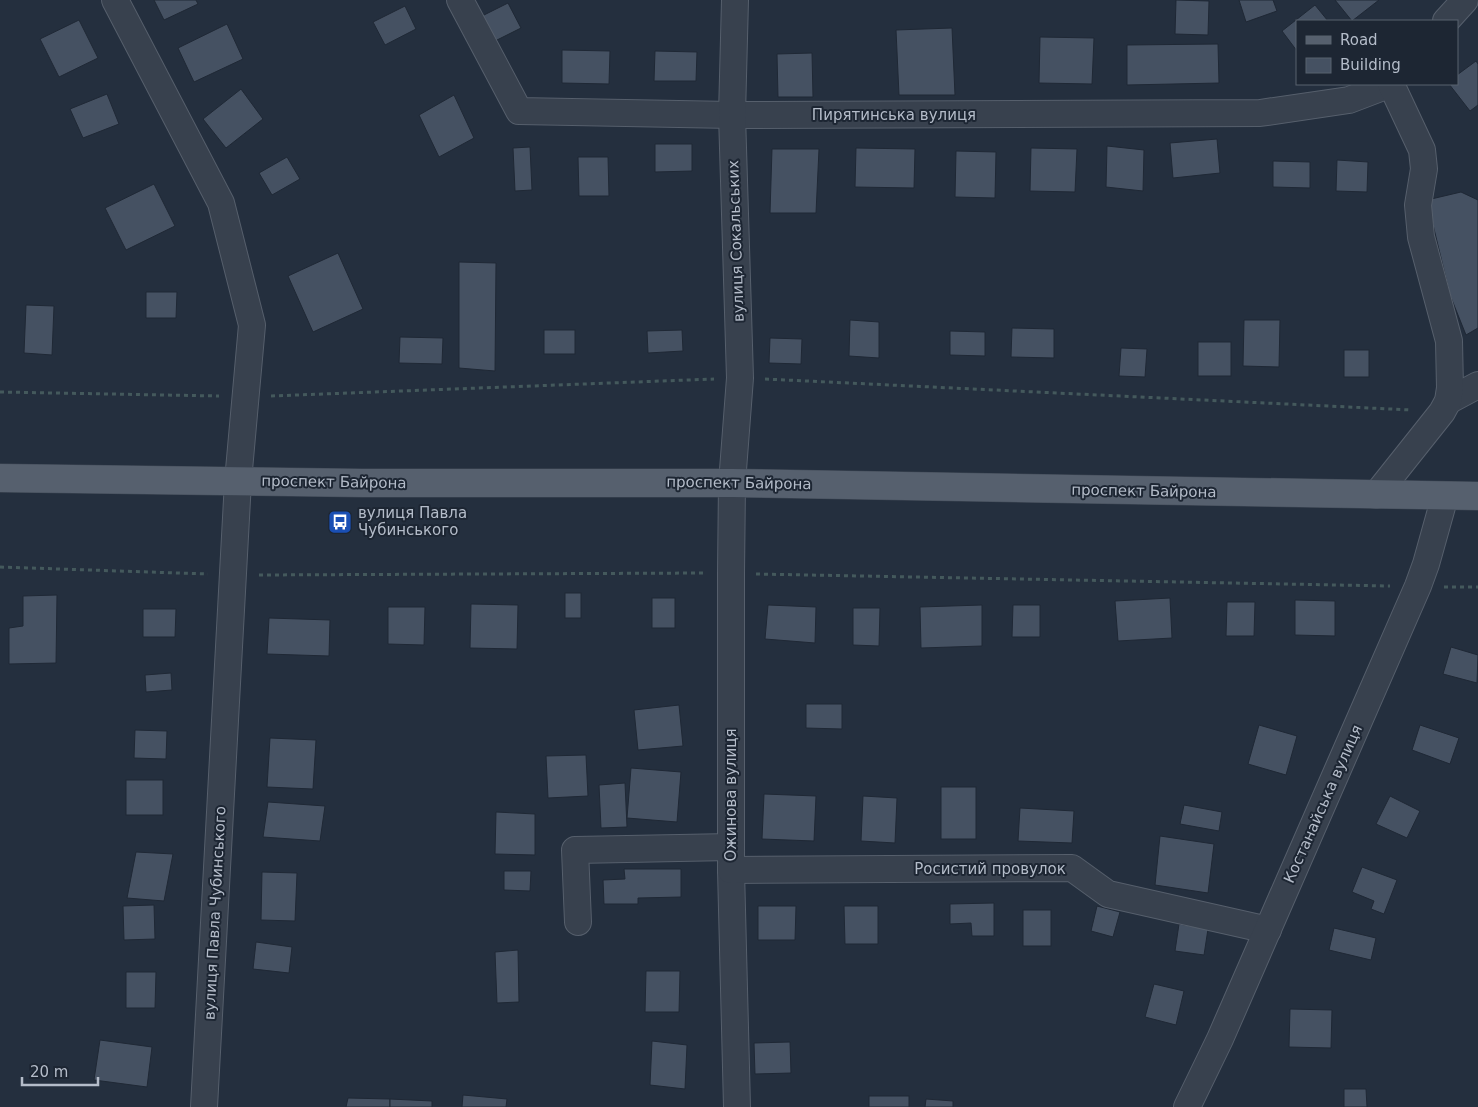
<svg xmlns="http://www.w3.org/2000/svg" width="1478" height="1107" font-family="'DejaVu Sans',sans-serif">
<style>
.building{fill:#455162;stroke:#1f2835}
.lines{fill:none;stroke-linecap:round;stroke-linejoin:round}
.minor-casing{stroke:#565f6c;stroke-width:28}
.primary-casing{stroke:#414a57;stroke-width:29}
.path{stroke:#44595c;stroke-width:3;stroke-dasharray:4 4;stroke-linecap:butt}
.minor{stroke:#38414e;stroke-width:26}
.primary{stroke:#56606e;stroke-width:28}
.labels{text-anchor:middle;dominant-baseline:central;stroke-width:4;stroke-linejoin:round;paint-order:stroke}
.street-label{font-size:15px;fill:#b4bcc9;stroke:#1d2633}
.poi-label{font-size:15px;fill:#b4bcc9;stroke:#1d2633;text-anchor:start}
</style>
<rect width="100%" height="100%" fill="#242f3e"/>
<g class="building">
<path d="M154,0H196L198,4L164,20Z"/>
<path d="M1176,0L1209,1L1208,35L1175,34Z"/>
<path d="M1239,0H1273L1277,11L1246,22Z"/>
<path d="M1335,0H1379L1352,21Z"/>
<path d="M508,3L521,28L489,44L476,19Z"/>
<path d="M1315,5L1328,21H1297V51L1282,31Z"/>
<path d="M405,6L416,29L385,45L373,22Z"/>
<path d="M79,20L98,58L59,77L40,39Z"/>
<path d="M227,24L243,59L194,82L178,48Z"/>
<path d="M952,28L955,95H899L896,30Z"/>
<path d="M1040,37L1094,38L1092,84L1039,83Z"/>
<path d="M1218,44L1219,83L1127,85V45Z"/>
<path d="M562,50L610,51L609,84L562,83Z"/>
<path d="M655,51L697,52L696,81H654Z"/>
<path d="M812,53L813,97H778L777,54Z"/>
<path d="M1476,61L1478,64V105L1470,111L1449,84H1457V75Z"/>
<path d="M241,89L263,119L226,148L203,119Z"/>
<path d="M107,94L119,124L83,138L70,109Z"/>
<path d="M454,95L474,138L439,157L419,115Z"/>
<path d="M1217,139L1220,173L1173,178L1170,143Z"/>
<path d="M655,144H692V171L655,172Z"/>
<path d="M1107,146L1144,150L1143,191L1106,187Z"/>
<path d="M530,147L532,190L515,191L513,148Z"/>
<path d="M856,148L915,149L914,188L855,187Z"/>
<path d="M1031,148L1077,149L1075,192L1030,191Z"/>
<path d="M772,149H819L816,213H770Z"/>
<path d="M956,151L996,152L995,198L955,197Z"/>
<path d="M287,157L300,179L272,195L259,173Z"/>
<path d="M578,157H608L609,196H579Z"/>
<path d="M1337,160L1368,162L1367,192L1336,191Z"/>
<path d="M1273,161L1310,162V188L1273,187Z"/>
<path d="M154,184L175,226L126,250L105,208Z"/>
<path d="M1461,192L1478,200V328L1466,335L1450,295L1427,200Z"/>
<path d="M338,253L363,309L313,332L288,276Z"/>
<path d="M459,262L496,263L495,371L459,368Z"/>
<path d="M146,292H177L176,318H146Z"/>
<path d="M26,305L54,306L52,355L24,353Z"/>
<path d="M850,320L879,322V358L849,356Z"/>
<path d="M1244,320H1280L1279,367L1243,366Z"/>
<path d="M1012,328L1054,329V358L1011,357Z"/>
<rect x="544" y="330" width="31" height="24"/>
<path d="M682,330L683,351L648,353L647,331Z"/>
<path d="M950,331L985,332V356L950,355Z"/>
<path d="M400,337L443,338L442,364L399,363Z"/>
<path d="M770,338L802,339L801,364L769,363Z"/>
<rect x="1198" y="342" width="33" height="34"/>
<path d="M1121,348L1147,349L1145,377L1119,376Z"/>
<rect x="1344" y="350" width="25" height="27"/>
<rect x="565" y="593" width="16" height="25"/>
<path d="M57,595L56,663L9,664V628L23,626V596Z"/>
<rect x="652" y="598" width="23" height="30"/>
<path d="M1170,598L1172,638L1118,641L1115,601Z"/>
<path d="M1295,600L1335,601V636L1295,635Z"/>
<path d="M1227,602H1255L1254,636H1226Z"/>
<path d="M471,604L518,605L517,649L470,648Z"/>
<path d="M768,605L816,607L815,643L765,639Z"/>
<path d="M982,605V646L921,648L920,607Z"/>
<path d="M1013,605H1040V637H1012Z"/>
<path d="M388,607H425L424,645L388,644Z"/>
<path d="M853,608H880L879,646L853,645Z"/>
<path d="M143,609H176L175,637H143Z"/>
<path d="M269,618L330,620L329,656L267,654Z"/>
<path d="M1451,647L1478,655L1477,683L1443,674Z"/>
<path d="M171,673L172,690L146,692L145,675Z"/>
<path d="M806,704H842V729L806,728Z"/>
<path d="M679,705L683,746L638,750L634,710Z"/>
<path d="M1259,725L1297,736L1286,775L1248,764Z"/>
<path d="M1420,725L1459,738L1450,764L1412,750Z"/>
<path d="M135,730L167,731L166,759L134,758Z"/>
<path d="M270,738L316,740L313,789L267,787Z"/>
<path d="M586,755L588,796L548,798L546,756Z"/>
<path d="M631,768L681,772L677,822L627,818Z"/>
<rect x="126" y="780" width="37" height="35"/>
<path d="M625,783L627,827L601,828L599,785Z"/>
<rect x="941" y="787" width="35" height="52"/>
<path d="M764,794L816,796L814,841L762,839Z"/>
<path d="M863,796L897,798L895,843L861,841Z"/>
<path d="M1390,796L1420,811L1407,838L1376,824Z"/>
<path d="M268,802L325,806L320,841L263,837Z"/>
<path d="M1184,805L1222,812L1219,831L1180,824Z"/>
<path d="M1020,808L1074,811L1072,843L1018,841Z"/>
<path d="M496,812L535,814V855L495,854Z"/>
<path d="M1160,836L1214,844L1208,893L1155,885Z"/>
<path d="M136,852L173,854L164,901L127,898Z"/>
<path d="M1362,867L1397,880L1384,914L1371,909L1374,901L1352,892Z"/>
<path d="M624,869H681V897L638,898V904H604L603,880L625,879Z"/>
<path d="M504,871H531L530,891L504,890Z"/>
<path d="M262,872L297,873L295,921L261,920Z"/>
<path d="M994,903V936H972L971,923L950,924V904Z"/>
<path d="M154,905L155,939L124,940L123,906Z"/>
<path d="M758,906H796L795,940H758Z"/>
<path d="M844,906H878V944H845Z"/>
<path d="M1097,906L1120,912L1113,937L1091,931Z"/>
<rect x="1023" y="910" width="28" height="36"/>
<path d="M1179,924L1208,929L1204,955L1175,951Z"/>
<path d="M1334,928L1376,938L1371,960L1329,950Z"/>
<path d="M256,942L292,947L289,973L253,969Z"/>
<path d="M518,950L519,1002L497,1003L495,952Z"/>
<path d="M646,971H680L679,1012H645Z"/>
<path d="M126,972H156L155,1008H126Z"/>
<path d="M1154,984L1184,991L1176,1025L1145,1017Z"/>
<path d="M1290,1009L1332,1010L1331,1048L1289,1047Z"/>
<path d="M100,1040L152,1047L147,1087L94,1080Z"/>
<path d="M652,1041L687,1045L685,1089L650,1085Z"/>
<path d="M790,1042L791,1073L755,1074L754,1043Z"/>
<path d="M1344,1089H1366L1367,1107H1344Z"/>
<path d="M463,1095L507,1099L506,1107H462Z"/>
<rect x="869" y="1096" width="40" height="11"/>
<path d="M348,1098L390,1099V1107H346Z"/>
<path d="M390,1099L432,1101V1107H390Z"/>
<path d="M926,1099L953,1101V1107H925Z"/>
</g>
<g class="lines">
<g class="minor-casing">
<g id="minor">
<path d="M115,0L221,203L252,325L238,481L204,1107"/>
<path d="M460,0L519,111L732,115L1260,113L1349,100L1391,84"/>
<path d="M735,0L732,115L740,378L732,483L731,573V870L737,1107"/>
<path d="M1446,21L1465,0"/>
<path d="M1448,401L1478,385"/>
<path d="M1376,495L1442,412L1448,401L1450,388L1449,341L1421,237L1418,205L1424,169L1422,150L1391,84"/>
<path d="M731,870L1072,868L1108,894L1268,930"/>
<path d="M578,922L575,850L731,847"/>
<path d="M1187,1107L1220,1039L1418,586L1426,564L1445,496"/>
</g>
</g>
<g class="primary-casing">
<path id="primary" d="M0,478L362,483H732L1478,496"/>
</g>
<g class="path">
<path d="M765,379L1411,410"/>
<path d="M0,392L219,396"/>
<path d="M271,396L714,379"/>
<path d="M0,567L208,574"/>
<path d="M756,574L1390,586"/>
<path d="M259,575L705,573"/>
<path d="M1444,587H1478"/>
</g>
<use href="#minor" class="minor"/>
<use href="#primary" class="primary"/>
</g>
<defs>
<g id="bus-square" transform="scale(1.25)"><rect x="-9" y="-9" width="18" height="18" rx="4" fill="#1a4fb4" stroke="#1d2633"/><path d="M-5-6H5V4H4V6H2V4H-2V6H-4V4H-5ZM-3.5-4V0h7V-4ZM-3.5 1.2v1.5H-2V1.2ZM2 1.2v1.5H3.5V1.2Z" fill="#fff"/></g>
</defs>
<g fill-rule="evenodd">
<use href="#bus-square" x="340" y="522"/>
</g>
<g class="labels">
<g class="street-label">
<text x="894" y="115">Пирятинська вулиця</text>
<text transform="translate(736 241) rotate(-92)">вулиця Сокальських</text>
<text transform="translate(334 482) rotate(1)">проспект Байрона</text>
<text transform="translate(739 483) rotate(1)">проспект Байрона</text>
<text transform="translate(1144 491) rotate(1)">проспект Байрона</text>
<text transform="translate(731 795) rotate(-90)">Ожинова вулиця</text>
<text transform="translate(1323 804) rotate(-66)">Костанайська вулиця</text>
<text x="990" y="869">Росистий провулок</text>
<text transform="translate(215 913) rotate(-87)">вулиця Павла Чубинського</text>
</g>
<g class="poi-label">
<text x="358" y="513">вулиця Павла<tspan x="358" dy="17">Чубинського</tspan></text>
</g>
</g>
<rect x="1296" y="20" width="162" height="65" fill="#1d2633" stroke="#59626f"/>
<rect x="1306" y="36" width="25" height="8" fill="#56606e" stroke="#59626f"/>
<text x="1340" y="45" font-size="15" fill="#b4bcc9">Road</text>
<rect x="1306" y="58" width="25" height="15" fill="#455162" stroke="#59626f"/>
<text x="1340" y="70" font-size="15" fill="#b4bcc9">Building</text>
<path d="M22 1077v8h76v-8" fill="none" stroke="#b4bcc9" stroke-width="2.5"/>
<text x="30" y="1077" font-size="15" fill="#b4bcc9" stroke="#1d2633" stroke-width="4" paint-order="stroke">20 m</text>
</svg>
